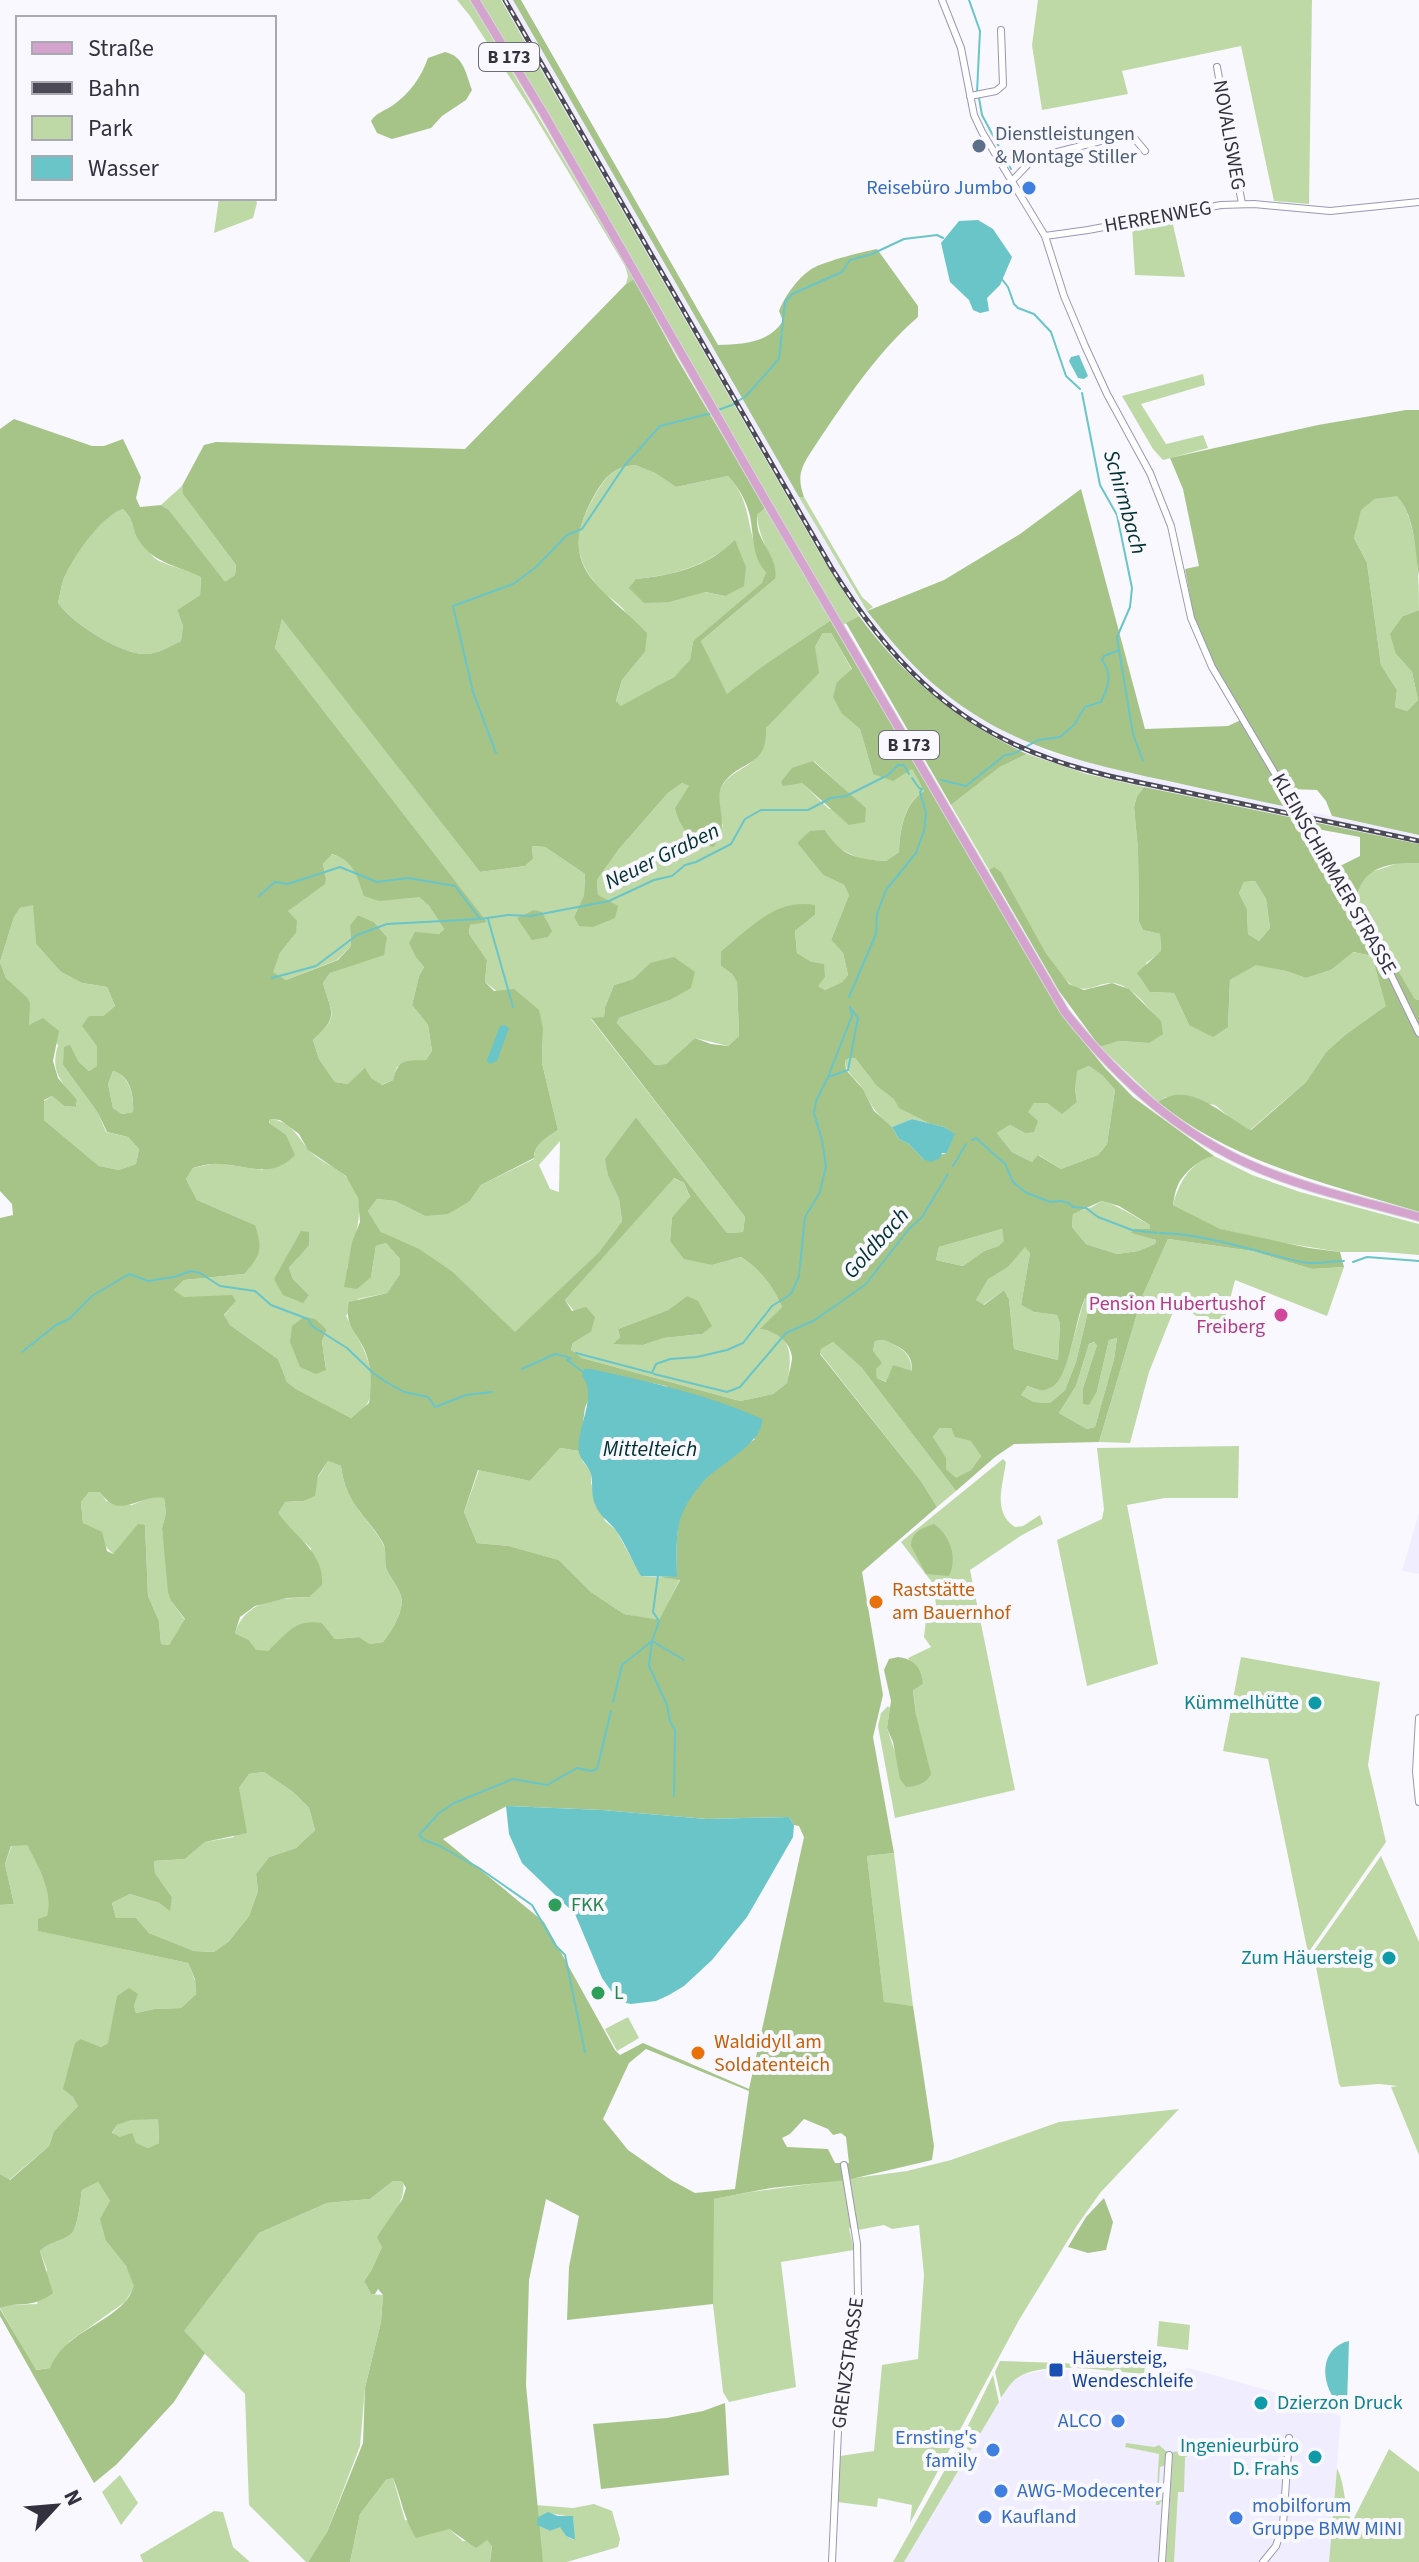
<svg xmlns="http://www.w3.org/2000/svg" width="1419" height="2562" font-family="'Source Sans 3',sans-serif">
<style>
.built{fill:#f0eefe}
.green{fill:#bed9a6;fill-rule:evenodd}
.forest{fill:#a6c488;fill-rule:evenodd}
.water{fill:#69c5c8}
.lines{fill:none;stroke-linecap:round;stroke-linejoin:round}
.stream{stroke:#69c5c8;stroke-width:2}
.minor-casing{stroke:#9b96b5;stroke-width:8}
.major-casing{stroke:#d6d6d8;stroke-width:10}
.minor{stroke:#fff;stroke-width:6}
.major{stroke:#d4a3ce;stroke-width:8}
.rail-casing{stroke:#4c4a56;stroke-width:5}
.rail{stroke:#f9f8fe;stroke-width:2;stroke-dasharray:6;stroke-linecap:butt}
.service-dot{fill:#5c6f8a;stroke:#f9f8fe;stroke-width:3}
.shop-dot{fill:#3f7fe0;stroke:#f9f8fe;stroke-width:3}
.hotel-dot{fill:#d1479c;stroke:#f9f8fe;stroke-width:3}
.food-dot{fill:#e8710a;stroke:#f9f8fe;stroke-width:3}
.culture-dot{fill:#0f9aa8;stroke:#f9f8fe;stroke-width:3}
.leisure-dot{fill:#2e9e5b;stroke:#f9f8fe;stroke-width:3}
.transit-dot{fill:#1a4fb4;stroke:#f9f8fe;stroke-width:3}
.labels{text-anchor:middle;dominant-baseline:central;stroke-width:8;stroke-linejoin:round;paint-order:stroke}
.shield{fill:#f9f8fe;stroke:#6e6d77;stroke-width:2}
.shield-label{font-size:18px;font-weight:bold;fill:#33313d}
.service-label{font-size:20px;fill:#4e5e75;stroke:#f9f8fe;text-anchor:start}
.street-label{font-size:20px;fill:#33313d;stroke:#f9f8fe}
.shop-label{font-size:20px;fill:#366cbe;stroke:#f9f8fe;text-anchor:end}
.hotel-label{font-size:20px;fill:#b23c85;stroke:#f9f8fe;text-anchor:end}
.food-label{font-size:20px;fill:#c56008;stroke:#f9f8fe;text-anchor:start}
.culture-label{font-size:20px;fill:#0d838f;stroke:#f9f8fe;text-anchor:end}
.leisure-label{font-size:20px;fill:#27864d;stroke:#f9f8fe;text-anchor:start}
.transit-label{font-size:20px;fill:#164399;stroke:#f9f8fe;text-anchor:start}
.water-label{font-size:22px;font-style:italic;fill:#023132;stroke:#f9f8fe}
</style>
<rect width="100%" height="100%" fill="#f9f8fe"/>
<g class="built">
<path d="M501,0H513L860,601L897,648L943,692L977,716L1048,752L1133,774L1419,835V844L1133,785L1044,762L1009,746L972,725L937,700L904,671L859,616L820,554Z"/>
<path d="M1419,1513V1574L1402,1571Z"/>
<path d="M1189,2368L1323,2406L1341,2417L1329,2562H904L945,2491L1012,2381L1019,2376L1049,2369L1149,2375Z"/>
</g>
<g class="green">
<path d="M457,0H470L634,279L626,284L628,276L625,266L531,110L470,16Z"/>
<path d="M480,0H501L820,554L859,616L843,625Z"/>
<path d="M1038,0H1312L1309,204L1274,201L1241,46L1122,71L1128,94L1042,110L1032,45Z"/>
<path d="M219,198H255L257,203L253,218L214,233Z"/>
<path d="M1171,216L1185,277L1135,275L1132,226Z"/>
<path d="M1203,374L1205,385L1141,404L1166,444L1203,435L1208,448L1163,460L1153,449L1122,396Z"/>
<path d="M635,465L655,473L676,487L728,476C748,498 746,515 754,542C756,552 762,562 766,572L762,584L693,641L690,661L674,677L622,707L616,702L622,680L645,652C639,639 634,624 626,613C621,604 610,599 603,592C573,559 571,537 594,497C605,478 612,467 635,465ZM729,546L725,596L636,579C672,575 700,568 729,546Z"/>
<path d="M182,486L184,495L236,565L235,575L225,583L169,510L161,505Z"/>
<path d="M1397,495C1418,520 1419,577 1419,610L1403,616L1396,654L1412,672L1418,700L1407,711L1395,707L1397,690L1381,665L1367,563L1354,538L1360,510L1375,499Z"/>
<path d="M799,497H804L862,597L873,607L867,611Z"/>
<path d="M765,508L831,620L767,663L727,695L701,641L775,579C772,552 759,541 757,515Z"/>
<path d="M123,509C135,521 144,553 159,561C172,567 187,570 201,576L200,595L177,610L183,626L181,641C169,648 159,654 145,654C120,654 72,623 58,603C60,595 61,586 64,578C74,555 99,517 123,509Z"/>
<path d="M282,618L480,872L525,866L533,859L532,846L545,847L585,874L584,895L574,917L598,895L597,880L619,849L668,793L682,783L689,786L723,827C721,817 717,803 719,794C726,764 769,771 766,728L778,713L823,633H831L852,670L837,682L842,714L860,729L873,774L912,769L924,791C904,802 900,830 899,852L886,861L860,859L835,846L825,830L797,843L823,875L844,885L849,895L831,940L843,953L848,975L842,982L825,990L818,986L812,962L797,953L795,931L815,915L747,931L721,951V966L732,974L737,982L739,1036L728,1046L695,1038L666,1064L655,1065L617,1023L619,1018L670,1000L650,963L633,979L614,985L605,1007L604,1018L591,1019L745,1217L743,1232L727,1233L636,1117L606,1159L608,1176L619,1199L622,1221L599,1252L515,1333L453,1272L381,1232L368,1211L377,1199L395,1201L425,1216L470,1201L481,1185L534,1159C534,1144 546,1137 558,1130L542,1063L543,1028L485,982L487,960L469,934L470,925L486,921L275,648ZM814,761L865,808L829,809L802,783ZM560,1141L559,1192L550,1189L539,1165Z"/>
<path d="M1027,754L1087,774L1144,787L1137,796L1134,807L1138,850L1139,922L1143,930L1160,934L1161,952L1146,963L1150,992L1174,993L1189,1025L1228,1027L1230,980L1256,964L1286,971L1306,978L1331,970L1352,952L1372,956L1387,1006L1345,1035L1326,1052L1306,1082L1250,1130L1234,1121L1215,1105L1166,1097L1158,1102L1100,1047L1119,1041L1149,1043L1160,1021C1148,1008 1132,985 1113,983C1097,982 1088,995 1072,985C1053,974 1008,891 994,868L989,870L951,805L1000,767Z"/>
<path d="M331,854L340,857L354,867L419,897L429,906L444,929L439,934L415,933L417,959L424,967L419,976L412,1005L428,1025L432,1051L426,1060L397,1067L393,1080L381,1085L371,1078L348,1084L335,1082L319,1059L313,1040C340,1015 332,1016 323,983L330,973L352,965L387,937L374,922L358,915L350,925L351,946L337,960L286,980L272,972L280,953L296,933L288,911L326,878L323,864Z"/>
<path d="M1399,863H1419V1000L1415,999L1356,901L1359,883L1371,872Z"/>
<path d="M1255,881L1266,899L1270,928L1259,941L1248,934L1247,909L1239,893L1244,882Z"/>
<path d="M34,904L36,944L61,972L82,983L107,987L115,1006L103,1016L97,1046V1066L89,1071L78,1061L63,1065L98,1113L106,1132L128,1137L139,1149L136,1164L119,1170L99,1166L44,1120V1101L52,1096L64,1106L76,1107L77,1101C60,1080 50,1072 58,1045L36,1023L29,1026L27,997L6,978L0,962L14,917L20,908Z"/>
<path d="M849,1058H855L870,1077L887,1093L931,1124L912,1119L892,1127C877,1116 871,1105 863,1089C857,1079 846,1074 845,1061Z"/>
<path d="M1089,1066L1103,1076L1115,1090L1107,1144L1098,1155L1061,1169L1039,1155L1032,1162L1012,1152L997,1133L1010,1125L1025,1133L1028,1111L1034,1103H1047L1062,1113L1077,1102L1075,1089L1076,1071Z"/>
<path d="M113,1071C130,1076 134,1096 133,1112L122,1114L113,1108L108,1084Z"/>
<path d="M270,1119C290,1121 296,1134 308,1149C317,1160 332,1165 343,1174C373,1198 353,1239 347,1269L371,1277L376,1246L386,1243L400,1259V1274L387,1293L358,1299L346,1316C359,1340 380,1372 369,1400C367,1407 357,1413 351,1418L296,1389L287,1382L278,1359L230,1325L224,1316L235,1302L183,1297L174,1290L184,1280L244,1274L255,1225L197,1200L186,1179L193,1168L216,1163L263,1170ZM298,1258L289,1268L293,1279L309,1295L274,1279ZM304,1317L327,1330L322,1341L326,1369Z"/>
<path d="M1212,1155L1252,1175L1300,1192L1419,1224V1255L1383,1252H1340L1272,1241L1219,1229L1173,1205C1179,1182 1189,1165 1212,1155Z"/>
<path d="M673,1178L684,1183L690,1198L672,1217L670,1241L712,1265L741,1257C761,1270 772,1285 782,1307L761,1329C794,1335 792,1356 787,1383L773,1394L740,1401L582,1358L571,1351L573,1343L591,1332L565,1300ZM687,1296L702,1334L664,1338L643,1345L614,1343L620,1337L618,1329L668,1310Z"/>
<path d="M1102,1201C1120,1206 1133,1216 1150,1225V1229H1135L1132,1233L1156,1240L1155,1244L1138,1251L1117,1254L1086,1244L1072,1227L1073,1213L1092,1207Z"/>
<path d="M1002,1229L1005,1241L1000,1246L984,1251L963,1266L936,1260L939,1247Z"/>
<path d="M1168,1239L1252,1251L1312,1269L1344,1267L1327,1316L1235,1280L1221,1334L1177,1302L1149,1372L1130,1443L1099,1442L1142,1297Z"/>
<path d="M1025,1246L1030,1253L1021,1305L1034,1312L1057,1315L1060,1324L1058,1360L1014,1349L1009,1299L1004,1290L983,1305L976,1300L988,1278L1008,1267Z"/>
<path d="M1085,1298L1090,1303L1076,1362L1065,1390L1050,1403L1034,1402L1021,1395L1026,1386L1042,1391C1043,1391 1053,1387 1054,1386C1067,1375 1078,1317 1085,1298Z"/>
<path d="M1117,1338L1114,1359L1095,1427L1087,1429L1059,1413L1076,1386L1089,1344L1095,1342L1097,1345L1083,1388L1097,1391L1109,1340Z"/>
<path d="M884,1340C900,1347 911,1352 912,1371L889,1375L887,1382L877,1378L873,1351L875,1341Z"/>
<path d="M833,1342L861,1367L956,1491L937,1507L921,1481L820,1353L821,1349Z"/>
<path d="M940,1428H951L956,1437L972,1441L981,1456L971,1470L956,1479L946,1469L933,1437Z"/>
<path d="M1239,1446L1238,1498H1165L1127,1505L1158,1664L1087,1686L1057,1540L1102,1519L1104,1509L1097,1448Z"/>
<path d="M560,1448L579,1451L583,1462L591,1471V1483L605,1521L616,1530L641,1576L680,1579L659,1621L624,1614L591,1592L559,1560L509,1546L477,1543L464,1512L479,1470L530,1481Z"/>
<path d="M1003,1459L1006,1462C1003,1485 992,1512 1015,1527L1023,1526L1040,1515L1043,1524L1022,1535L970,1570L1015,1790L895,1818L878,1726L881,1713L888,1706L890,1708L887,1728L897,1758L916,1715L913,1689L923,1684L908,1658L931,1647L924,1637L926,1620L936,1606L934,1585L901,1542Z"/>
<path d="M328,1461L341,1466C346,1505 365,1513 383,1544C387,1551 384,1560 386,1568C390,1578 398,1586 401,1596C405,1610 391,1632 383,1642L370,1644L359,1637L335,1639L322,1623L277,1643L268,1651H256L249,1640L235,1633C246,1599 278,1599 309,1597L311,1548L289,1529L277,1513L285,1502L303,1501Z"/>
<path d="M100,1491L106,1501L132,1505L153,1496L164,1498L166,1513L162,1528L171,1601L185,1620L169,1645L161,1644L159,1621L148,1596L145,1525L113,1554L83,1523L81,1502L89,1492Z"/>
<path d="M1241,1657L1380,1682L1368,1765L1386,1842L1308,1953L1268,1759L1223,1751Z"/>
<path d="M264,1772L293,1792L309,1808L315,1830L296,1848L269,1857L256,1874L258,1891L249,1916L229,1941L214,1952L194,1951L149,1933L136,1918H116L112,1903L130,1894L159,1903L169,1910L172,1897L155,1873L154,1861L185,1859L205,1842L234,1837L239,1788L249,1774Z"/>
<path d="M12,1845H27C36,1861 51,1889 50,1907C49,1915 43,1924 39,1931L188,1963L195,1980L196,1994L181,2008L154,2009L136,2013L134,2005L108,2043L101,2047L81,2039L72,2096L78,2106L54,2131L49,2146L9,2180L0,2174V1905L14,1904L5,1864Z"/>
<path d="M894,1853L913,2006L884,2003L867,1856Z"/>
<path d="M1381,1856L1419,1942V2155L1391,2087L1398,2086L1379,2084L1341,2087L1339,2084L1313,1952Z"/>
<path d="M628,2017L639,2038L617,2051L605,2029Z"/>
<path d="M1179,2109L1100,2193L1076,2227L1019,2320L910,2523L912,2505L878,2498L877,2507L837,2502L840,2456L874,2451L882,2365L918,2359L924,2275L919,2225L892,2229L884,2225L858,2230L849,2228L854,2250L781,2262L796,2387L729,2402L723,2392L713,2304V2199L751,2192L907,2171L951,2160L1059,2122Z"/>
<path d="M131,2119H158L159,2143L148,2148L112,2134L117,2125Z"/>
<path d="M403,2180C407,2202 389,2220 378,2237L382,2247L371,2271L364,2281L371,2294L383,2295L381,2322L365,2388L360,2446L327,2532L308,2562H306L249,2505L245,2394L183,2332L259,2233L327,2203L370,2199L393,2181Z"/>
<path d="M98,2182L110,2201L106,2241L126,2266L135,2286L125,2302L70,2341L50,2368L35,2370L0,2308L9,2305L37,2304L47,2270L40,2251C49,2242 60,2242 70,2235C78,2230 80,2201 82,2190Z"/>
<path d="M1159,2321L1190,2325L1188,2350L1157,2346Z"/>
<path d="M1000,2361L1145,2366L1144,2374C1110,2372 1046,2359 1017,2378C1010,2383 1006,2391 1001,2398L995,2372Z"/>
<path d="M993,2375L999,2402L904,2562H893L955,2452Z"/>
<path d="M1126,2443L1154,2447L1159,2445L1167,2452L1166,2465L1160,2467L1158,2500H1162L1159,2505H1156L1159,2454L1125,2447Z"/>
<path d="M1389,2449L1419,2472V2562H1329L1337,2468C1346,2486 1343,2506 1352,2522Z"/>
<path d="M1191,2450V2455L1185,2457L1184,2492H1178L1174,2562H1166L1173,2452Z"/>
<path d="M120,2475L138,2503L121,2525L102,2492Z"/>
<path d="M393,2478L405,2520L449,2529L463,2541L487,2540L492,2545L490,2562H350L360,2514L386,2480Z"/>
<path d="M594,2504L612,2511L620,2539L618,2547L567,2562H543L537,2525L550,2531L560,2526L566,2536L574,2540L573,2517L548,2513L538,2517L535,2505L573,2508Z"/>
<path d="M214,2511L223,2512L233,2547L250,2562H143L140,2555Z"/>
</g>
<g class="forest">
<path d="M513,0H521L718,345C743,344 767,344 783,321L779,311C784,297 797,279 810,270C821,262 862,252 877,249L918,306V317C874,355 841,407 809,455C799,471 798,480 804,497H799Z"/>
<path d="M445,52C464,56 466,74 472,90L466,100L442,116L431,128L392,139L377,133L371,121C376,113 384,111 392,106C409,94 421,78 428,58Z"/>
<path d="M634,279L678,360L765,508L757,515C757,522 757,529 760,535C766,550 778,561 775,579L701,641L727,694L767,663L831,620L1065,1019L1105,1068L1133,1097L1214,1156C1201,1158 1184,1172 1178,1185C1175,1191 1174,1199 1173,1205L1220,1229L1309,1248L1340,1252L1344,1267L1312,1269L1252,1251L1168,1239L1142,1297L1099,1442L1014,1444L995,1457L956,1491L861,1367L833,1342L821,1349L820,1354L921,1481L937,1507L862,1572L883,1695L873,1737L894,1853L867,1856L884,2002L913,2006L934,2146L932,2160L847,2180L771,2188L714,2199L713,2304L567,2320L569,2267L579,2216L546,2199L529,2280L526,2385L543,2562H490L492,2546L487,2540L476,2548L449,2529L416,2538C403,2517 402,2500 393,2478L386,2480L360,2514L350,2562H308L327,2532L363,2443L365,2388L381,2322L383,2295L378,2289L375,2294H371L364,2281L371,2271L382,2247L377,2237L402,2200L406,2188L402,2181H393L370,2199L327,2203L259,2233L184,2331L205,2353L174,2402L117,2464L94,2483L0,2316V2309L36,2370L50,2368C64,2334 103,2326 125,2302C129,2298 132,2291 134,2286L126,2266L106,2241L100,2219L110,2201L98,2182L82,2190C80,2201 78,2230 70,2235C60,2242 49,2242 40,2251L53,2293C29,2310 24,2300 0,2308V2174L10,2180L49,2146L54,2131L78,2106L72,2096L63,2089L75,2043L81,2039L101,2047L108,2043L117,1996L129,1988L138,1994L134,2005L136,2013L154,2009L181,2008L196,1994L195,1979L188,1963L38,1931V1919L47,1916C54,1893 38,1866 27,1845L11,1846L5,1864L14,1904L0,1905V1218L13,1215L12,1204L0,1191V429L14,419L92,446H104L123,439L141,477L136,498L140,507L161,505L169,510L225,582L235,575L236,565L183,494L182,486L204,445L216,442L465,449L626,284ZM635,465L655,473L676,487L728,476C739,488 746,500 750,516C754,536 752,558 766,572L762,583L693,641L690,660L674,677L621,706L616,701L622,680L645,652L647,633C602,586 553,568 594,496C605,477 613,467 635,465ZM123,509C137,524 131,530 140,542C155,564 179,566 201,577L200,595L177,610L183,626L181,641C169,647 159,654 145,654C120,654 72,623 58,603C60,595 61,586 64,578C74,556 100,517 123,509ZM282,619L480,872L525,866L533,859L532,846L545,847L585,874L584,895L574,917L579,926L593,927L615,918L618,906L598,895L597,880L619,849L668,793L682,783L689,786L675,808C680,829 692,843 714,847C717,840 722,831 722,823C722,808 714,793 726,780C743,760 768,766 766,728L819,673L815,647L823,633H831L852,669L837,682L833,697L842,714L860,729L873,774L893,781L912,769L924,791C904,803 900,830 899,852L886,861C856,859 841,856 825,830L810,831L797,843L823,875L844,885L849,895L831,940L843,953L848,975L842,982L825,990L818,986L825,977L824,964L812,962L797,953L795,931L815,915V905C775,898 751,928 721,951V966L732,974L737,982L739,1036L728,1046L711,1044L695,1038L666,1064L655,1065L617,1023L619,1018L670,1000L691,988L695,972L674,957L650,963L633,979L614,985L605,1007L604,1017L591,1018L745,1217L743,1232L727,1233L636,1117L605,1159L608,1176L619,1199L622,1221L599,1252L515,1332L453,1272L419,1249L381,1232L368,1211L377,1199L395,1201L425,1216L448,1214L470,1201L481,1185L534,1158C534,1144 547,1137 558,1130L542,1063L543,1028L539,1010L514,989L494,991L485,982L487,960L469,934L470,925L487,922L275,648ZM332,854C354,861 357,876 364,896L379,901L419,897L429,906L444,929L439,934L415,932L409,943L417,959L424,967L419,976L412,1005L428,1025L432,1051L426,1060C405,1061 399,1058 393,1080L382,1085L371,1078L365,1068L348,1084L335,1082L319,1059L313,1040C339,1016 332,1015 323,983L330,973L384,955L387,937L374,922L358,915L350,925L351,946L338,960L286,980L273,972L280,953L296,933L297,921L288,911L325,884L326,878L323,864ZM33,905L36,944L61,972L82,983L107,987L115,1006L103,1016H89L82,1026L97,1046V1066L89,1071L78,1061L70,1045L64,1047L63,1065L98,1113L107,1132L128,1137L139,1149L136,1164L119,1170L99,1166L44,1120V1100L52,1096L64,1106L76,1107L77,1100L58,1078L53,1061L59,1031L43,1018L29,1025L30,1003L27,997L6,978L0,962L14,917L20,908ZM849,1058H855L877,1086L894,1099L899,1108L931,1124L944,1127L954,1134L947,1153L923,1159L909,1144L899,1139L892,1127L874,1111L863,1089L846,1070L845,1061ZM1089,1066L1103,1076L1115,1090L1107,1144L1098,1155L1061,1169L1038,1155L1032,1162L1012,1152L997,1133L1010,1125L1025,1133L1034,1132L1038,1121L1028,1112L1034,1103H1047L1062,1114L1077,1102L1075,1089L1077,1071ZM113,1071C131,1076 134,1096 133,1112L122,1114L113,1108L108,1084ZM270,1119L280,1120L299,1134L308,1150L346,1176L358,1198L360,1222L352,1242L344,1287L357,1289L371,1277L376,1246L386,1243L400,1259V1274L387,1293L349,1302C344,1326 356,1330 365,1351C372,1368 372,1385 369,1403L351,1418L296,1389L287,1382L278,1359L230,1325L224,1315L236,1301L232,1295L184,1297L174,1290L184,1280L244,1274C261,1255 263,1250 255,1225L197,1200L186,1179L193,1168C201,1166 210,1163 218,1164C248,1165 271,1180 295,1155L286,1135L269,1123ZM674,1178L684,1183L690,1197L672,1217L670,1241L684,1259L712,1265L741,1257C761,1270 772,1285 782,1307L760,1329C775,1331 790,1341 792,1357C792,1365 788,1375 787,1383L773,1394L740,1401L582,1358L571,1350L573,1343L591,1332L595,1317L586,1307L572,1311L565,1300ZM1102,1201L1119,1206L1150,1225V1229H1134L1131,1233L1156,1240L1155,1244L1138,1251L1117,1254L1086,1244L1072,1227L1073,1214ZM1002,1229L1004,1241L999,1246L984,1251L963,1266L936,1260L939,1247ZM1025,1247L1030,1253L1021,1305L1034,1312L1057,1315L1060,1324L1058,1360L1014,1349L1009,1299L1004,1290L984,1305L976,1300L988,1279L1008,1267ZM1085,1298L1090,1303L1076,1362L1065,1390L1050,1403L1034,1402L1021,1395L1027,1386L1042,1391C1043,1391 1053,1387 1054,1386C1070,1372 1075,1320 1085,1298ZM1117,1338L1114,1359L1095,1427L1087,1429L1059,1413L1076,1386L1089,1344L1094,1342L1097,1345L1083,1388V1404L1089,1405L1097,1391L1109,1340ZM884,1340C900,1347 913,1352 912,1371L893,1365L886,1382L877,1378L876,1369L882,1363L873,1351L875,1341ZM584,1369L666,1386L755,1439C730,1458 698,1479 684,1508C674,1529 677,1554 677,1576L658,1577L680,1580L659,1620L624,1614L591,1592L559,1560L509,1546L477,1543L464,1512L478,1470L530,1481L560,1448L579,1451L585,1408L590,1395ZM940,1428H951L955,1437L971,1441L981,1456L971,1470L956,1478L946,1469V1458L933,1437ZM328,1461L341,1466C346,1505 365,1513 383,1543C387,1551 384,1560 386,1568C390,1578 398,1586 401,1596C405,1610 391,1632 383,1642L370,1644L359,1637L335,1639L322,1623C294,1619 287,1634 268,1651L256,1650L249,1640L235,1633L240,1617L255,1606L287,1598L309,1597L322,1585C325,1553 294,1536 278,1513L285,1502L303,1501L315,1496L318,1476ZM89,1492H100C120,1522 139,1493 164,1498L166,1513L162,1528L168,1592L171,1601L185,1619L169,1645L161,1644L159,1621L148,1596L145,1525L138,1524L113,1554L107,1551L102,1532L83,1523L81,1502ZM264,1772L293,1792L309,1808L315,1830L296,1848L269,1857L256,1874L258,1891L249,1916L229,1941L214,1952L194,1951L149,1933L136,1918H116L112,1903L130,1894L159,1903L170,1911L172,1897L155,1873L154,1861L185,1859L205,1842L247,1833L239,1788L249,1774ZM507,1806L602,1810L707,1819L789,1817L794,1825L799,1826L804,1837L749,2089L643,2043L620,2055L615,2050L544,1922L443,1839ZM646,2049L749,2091L735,2189L695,2193L671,2180L628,2150L603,2119L629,2063ZM158,2119L159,2143L148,2148L136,2143L132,2133L120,2137L112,2133L117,2125L131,2120ZM804,2119L828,2129L833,2135L841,2133L846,2137L849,2163H835L828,2149L787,2147L782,2138L790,2134Z"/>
<path d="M1406,410H1419V576C1414,548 1416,518 1397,496L1375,499L1361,510L1354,538L1367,563L1381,665L1397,690L1395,707L1407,711L1418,700L1412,672L1396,654L1390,634L1403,616L1419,610V835L1332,816L1326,801L1317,790L1289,789L1300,810C1256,800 1212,791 1168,781C1086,764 1009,746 942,691C913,668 890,640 867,611L944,580L1020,534L1081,489L1145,729L1228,726L1243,719L1213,665L1194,618L1185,569L1199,566L1183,489L1170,458L1318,425Z"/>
<path d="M735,540L746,567L744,586L725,596L705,592L669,602L644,603L629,588L636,579C674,575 707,567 735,540Z"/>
<path d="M859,616C904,677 958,722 1027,754L1000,767L951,805L846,623Z"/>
<path d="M813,761L866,808L865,822L849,825L802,783L783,786L781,782L792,768Z"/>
<path d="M1144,787L1419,844V863C1389,862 1361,867 1356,900L1415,999L1419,1000V1212C1329,1184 1233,1163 1158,1102C1190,1079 1223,1116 1251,1130L1306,1082L1326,1052L1345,1035L1386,1006L1372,956L1353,952L1331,970L1306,978L1286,971L1256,965L1230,980L1228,1027L1213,1037L1189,1025L1174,993L1150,992L1137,973L1161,951L1160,934L1143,930L1139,922L1138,850L1134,807L1137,796ZM1312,828L1360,837V856L1334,869ZM1255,881L1266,899L1270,928L1259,941L1248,934L1247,909L1239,893L1244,882Z"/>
<path d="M994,867L1001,872L1045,952L1069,984L1084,990L1112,983L1129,989L1161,1021L1163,1034L1149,1043L1119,1041L1100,1047L1059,991L989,870Z"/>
<path d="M534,910L542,912L552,931L548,937L532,940L517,918Z"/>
<path d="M301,1231L309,1232V1245L289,1268L293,1279L309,1295L303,1303L283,1295L274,1279Z"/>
<path d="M687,1296L698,1301L712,1326L702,1334L664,1338L643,1345L613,1344L620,1337L618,1329L668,1310Z"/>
<path d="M304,1317L315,1319L327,1330L322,1341L326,1370L316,1374L300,1367L290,1342L292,1326Z"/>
<path d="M934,1524C950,1535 958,1558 949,1576L926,1574L911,1546C911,1532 922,1528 934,1524Z"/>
<path d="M898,1657C914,1659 921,1667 923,1684L913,1690L916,1715L931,1774C926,1784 917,1786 906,1787L900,1779L893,1742L887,1728L891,1701L884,1670L889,1659Z"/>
<path d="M1104,2198L1113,2222L1106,2250L1088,2253L1068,2247L1086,2217Z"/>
<path d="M725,2403L729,2475L601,2489L593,2424L667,2418L703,2411Z"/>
</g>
<g class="water">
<path d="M978,220L993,229L1012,257L1000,285L987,298L989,311L980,313L973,310L969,300L950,282L941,243L959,221Z"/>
<path d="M1079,355L1088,376L1084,379L1078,378L1069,361L1071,357Z"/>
<path d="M504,1025L509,1028L497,1061L489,1064L487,1060L500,1026Z"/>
<path d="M912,1119L944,1127L955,1134L947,1153H942L940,1158L931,1162L923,1159L909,1144L899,1139L892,1127Z"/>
<path d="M584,1369H591C650,1382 707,1394 762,1419C765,1442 718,1465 703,1482C697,1489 689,1499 685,1508C674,1528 677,1554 677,1577L641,1576C633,1563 623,1538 614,1528C607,1520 599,1515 595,1504C591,1495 593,1484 591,1474C589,1466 581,1461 579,1453C575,1429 599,1395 582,1376Z"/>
<path d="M506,1806L602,1810L707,1819L789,1817L794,1825L793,1837L747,1917L712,1960L684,1986L669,1995L656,2001L631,2004L626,2003L614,1995L602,1978L575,1914L522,1863L509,1834Z"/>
<path d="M1349,2341L1347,2404L1342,2408C1321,2389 1316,2349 1349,2341Z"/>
<path d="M548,2512L558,2516H573L575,2540L566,2536L560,2527L550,2531L537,2525L538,2517Z"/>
</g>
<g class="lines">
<g class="stream">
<path d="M969,0L980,31L977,92"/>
<path d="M979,98L982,115L1011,169"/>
<path d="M1001,278L1008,287L1014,304L1018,308L1034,314L1051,332L1066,376L1080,389"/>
<path d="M718,410L732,405L746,396L779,359L785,302L792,294L842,272L850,260L872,254L904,239L937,235L943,238"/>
<path d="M1119,650L1133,734L1143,761"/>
<path d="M496,753L473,692L453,606L513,584L535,568L567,535L582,529L625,465L660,426L712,413"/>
<path d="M941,780L966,786L1005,755L1013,754L1038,740L1060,737L1074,725L1085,707L1101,702C1108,688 1113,674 1102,660L1104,656L1119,650L1117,637L1130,607L1132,588L1117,515L1100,485L1082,393"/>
<path d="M259,896L275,882L288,884L340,867L377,882L408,878L455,886L480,919"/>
<path d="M488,919L513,1007"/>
<path d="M272,978L316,966L357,935L387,924L480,919L508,915L531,916L609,901L654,880L672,876L685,865L696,862L731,844L745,819L761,810H808L831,798L846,796L888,775L898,765H904L909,774"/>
<path d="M849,997L876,934L877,914L886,890L916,853L924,831L926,813L920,792L922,789L919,788L912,778"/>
<path d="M828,1077L848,1070L858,1018L852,1010"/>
<path d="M972,1140L976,1138L1005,1164L1013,1182L1025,1192L1050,1202L1061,1201L1069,1203L1073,1207L1086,1208L1098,1217L1132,1230L1157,1233"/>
<path d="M953,1166L966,1144"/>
<path d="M1160,1233C1206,1234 1257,1252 1301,1262C1316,1265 1329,1261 1344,1261"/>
<path d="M1353,1262L1367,1257L1419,1261"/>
<path d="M22,1352L56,1325L69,1319L92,1296L129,1274L148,1281L174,1277L191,1271L200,1273L220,1286L255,1291L271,1305L308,1319L312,1326L347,1348L373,1373L388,1383L404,1392L428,1397L435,1407L466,1395L492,1392"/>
<path d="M576,1353L652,1373L656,1364L670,1359L697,1357L727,1350L743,1343L772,1306L791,1294L799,1276L805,1217L820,1192L826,1166L822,1140L814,1113L816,1101L828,1077L852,1016L850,1007"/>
<path d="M571,1358L567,1360L583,1372"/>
<path d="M522,1369L555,1354L568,1357"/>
<path d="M654,1374L727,1392L740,1387L786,1333L815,1320L866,1284L908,1230L922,1217L948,1174"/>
<path d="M658,1575L653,1612L659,1621L652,1641L649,1666L667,1705L670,1721L675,1730L674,1796"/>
<path d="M613,1702L622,1665L652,1641L684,1660"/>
<path d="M585,2052L565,1955L556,1946L532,1905L479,1868L440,1846L424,1840L419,1835L439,1813L454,1803L513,1779L547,1785L577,1768L592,1771L597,1769L611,1711"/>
</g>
<g class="minor-casing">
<g id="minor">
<path d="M942,0L961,48L974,115L982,132L1045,236L1064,296L1085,346L1107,394L1150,473L1171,526L1191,618L1212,667L1378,948L1419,1033"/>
<path d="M1217,67L1242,204"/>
<path d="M970,96L996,91L1003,85L1001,30"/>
<path d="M1012,181L1034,158L1124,135L1135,139L1145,151"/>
<path d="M1045,236L1088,230L1221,205L1254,204L1330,211L1419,202"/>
<path d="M1419,1718L1416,1772L1419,1802"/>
<path d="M832,2562L838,2431L843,2378L858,2297L857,2244L844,2165"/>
<path d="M1162,2562L1169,2455"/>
<path d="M1263,2562L1276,2546L1283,2525L1289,2438"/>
</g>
</g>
<g class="major-casing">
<path id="major" d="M475,0L544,114L763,496L1065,1012C1118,1079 1180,1136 1260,1169C1311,1190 1366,1202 1419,1217"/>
</g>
<use href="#minor" class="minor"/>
<use href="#major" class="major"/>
<g class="rail-casing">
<path id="rail" d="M505,0L831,567C886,656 949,724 1051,759C1098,776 1149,784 1199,795C1272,810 1346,825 1419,841"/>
</g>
<use href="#rail" class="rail"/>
</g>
<circle class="service-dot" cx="979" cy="146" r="8"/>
<g class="shop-dot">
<circle cx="1029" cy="188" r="8"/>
<circle cx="1118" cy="2421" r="8"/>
<circle cx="993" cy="2450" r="8"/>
<circle cx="1001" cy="2491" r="8"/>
<circle cx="985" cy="2517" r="8"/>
<circle cx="1236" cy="2518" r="8"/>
</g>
<circle class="hotel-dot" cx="1281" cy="1315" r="8"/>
<g class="food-dot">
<circle cx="876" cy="1602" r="8"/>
<circle cx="698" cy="2053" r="8"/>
</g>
<g class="culture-dot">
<circle cx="1315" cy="1703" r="8"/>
<circle cx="1389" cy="1958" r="8"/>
<circle cx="1261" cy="2403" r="8"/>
<circle cx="1315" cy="2457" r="8"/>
</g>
<g class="leisure-dot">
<circle cx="555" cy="1905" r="8"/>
<circle cx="598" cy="1993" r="8"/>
</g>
<rect class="transit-dot" x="1048" y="2362" width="16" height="16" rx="4"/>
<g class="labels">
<g class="shield">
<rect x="479" y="43" width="60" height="28" rx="6"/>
<rect x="879" y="731" width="60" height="28" rx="6"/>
</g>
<g class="shield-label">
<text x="509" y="57">B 173</text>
<text x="909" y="745">B 173</text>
</g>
<g class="service-label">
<text x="995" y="134">Dienstleistungen<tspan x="995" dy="23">&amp; Montage Stiller</tspan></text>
</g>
<g class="street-label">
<text transform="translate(1229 135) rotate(80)">NOVALISWEG</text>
<text transform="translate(1158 217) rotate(-10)">HERRENWEG</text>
<text transform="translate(1334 874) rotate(60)">KLEINSCHIRMAER STRASSE</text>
<text transform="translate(848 2363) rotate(-82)">GRENZSTRASSE</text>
</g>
<g class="shop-label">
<text x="1013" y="188">Reisebüro Jumbo</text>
<text x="1102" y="2421">ALCO</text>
<text x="977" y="2438">Ernsting's<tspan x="977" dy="23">family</tspan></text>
<text x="1017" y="2491" text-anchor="start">AWG-Modecenter</text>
<text x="1252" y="2506" text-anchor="start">mobilforum<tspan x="1252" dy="23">Gruppe BMW MINI</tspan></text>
<text x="1001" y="2517" text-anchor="start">Kaufland</text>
</g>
<g class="hotel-label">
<text x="1265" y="1304">Pension Hubertushof<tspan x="1265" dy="23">Freiberg</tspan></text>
</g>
<g class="food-label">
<text x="892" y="1590">Raststätte<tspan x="892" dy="23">am Bauernhof</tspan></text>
<text x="714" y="2042">Waldidyll am<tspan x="714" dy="23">Soldatenteich</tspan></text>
</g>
<g class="culture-label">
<text x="1299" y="1703">Kümmelhütte</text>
<text x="1373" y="1958">Zum Häuersteig</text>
<text x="1277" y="2403" text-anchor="start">Dzierzon Druck</text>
<text x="1299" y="2446">Ingenieurbüro<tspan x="1299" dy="23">D. Frahs</tspan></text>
</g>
<g class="leisure-label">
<text x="571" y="1905">FKK</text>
<text x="614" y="1993">L</text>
</g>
<g class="transit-label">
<text x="1072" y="2358">Häuersteig,<tspan x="1072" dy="23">Wendeschleife</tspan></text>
</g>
<g class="water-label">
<text transform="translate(1125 502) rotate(74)">Schirmbach</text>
<text transform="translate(662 856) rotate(-26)">Neuer Graben</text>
<text transform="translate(876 1243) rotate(-48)">Goldbach</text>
<text x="650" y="1449">Mittelteich</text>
</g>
</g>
<rect x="16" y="16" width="260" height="184" fill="#f9f8fe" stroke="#aaa8b1" stroke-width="2"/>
<rect x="32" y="42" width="40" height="12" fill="#d4a3ce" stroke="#aaa8b1" stroke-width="2"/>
<text x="88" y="56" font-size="24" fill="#33313d">Straße</text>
<rect x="32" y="82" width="40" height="12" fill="#4c4a56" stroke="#aaa8b1" stroke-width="2"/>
<text x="88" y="96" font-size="24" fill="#33313d">Bahn</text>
<rect x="32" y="116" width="40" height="24" fill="#bed9a6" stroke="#aaa8b1" stroke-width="2"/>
<text x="88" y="136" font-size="24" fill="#33313d">Park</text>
<rect x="32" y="156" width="40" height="24" fill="#69c5c8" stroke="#aaa8b1" stroke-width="2"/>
<text x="88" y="176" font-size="24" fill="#33313d">Wasser</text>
<g transform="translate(56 2506) rotate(64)" stroke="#f9f8fe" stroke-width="6" paint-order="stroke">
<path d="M0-6L14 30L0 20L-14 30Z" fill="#33313d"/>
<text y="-12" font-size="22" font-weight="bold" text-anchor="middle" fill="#33313d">N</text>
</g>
</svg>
